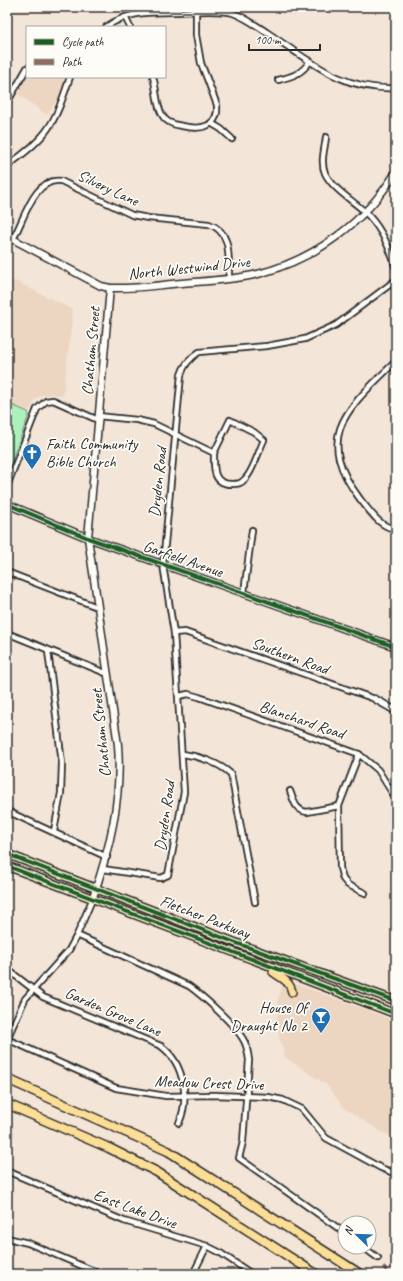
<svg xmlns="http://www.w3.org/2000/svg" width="403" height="1281" font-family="Caveat,sans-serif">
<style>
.built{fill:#ecd5c1}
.green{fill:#acf0bb;stroke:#6c8e73}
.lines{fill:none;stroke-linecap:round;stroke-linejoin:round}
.street-casing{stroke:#2b2b2b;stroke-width:8}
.secondary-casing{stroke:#2b2b2b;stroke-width:9}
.primary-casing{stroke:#2b2b2b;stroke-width:10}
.highway-casing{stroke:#2b2b2b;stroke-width:11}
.street{stroke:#fdfcf7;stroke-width:4.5}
.secondary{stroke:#fdfcf7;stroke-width:6}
.primary{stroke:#fdde96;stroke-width:7}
.highway{stroke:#fdde96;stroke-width:8}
.quiet{stroke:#8d6e63;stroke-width:3;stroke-dasharray:6 3;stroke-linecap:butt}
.cycleway-casing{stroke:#fdfcf7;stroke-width:6}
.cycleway{stroke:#1b5e20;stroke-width:4}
.labels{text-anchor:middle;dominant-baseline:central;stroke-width:3.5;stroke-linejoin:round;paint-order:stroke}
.street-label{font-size:16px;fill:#2b2b2b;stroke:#fdfcf7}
.poi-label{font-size:16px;fill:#2b2b2b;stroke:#fdfcf7;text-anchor:start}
</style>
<rect width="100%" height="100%" fill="#f3e5d7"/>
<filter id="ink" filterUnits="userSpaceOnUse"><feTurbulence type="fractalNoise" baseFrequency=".025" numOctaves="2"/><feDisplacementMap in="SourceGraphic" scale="8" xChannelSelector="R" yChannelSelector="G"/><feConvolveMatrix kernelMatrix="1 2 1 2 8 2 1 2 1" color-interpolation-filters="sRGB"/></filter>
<g filter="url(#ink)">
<g class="built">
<path d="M27,75V77H67L58,98L47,115L18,94Z"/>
<path d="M7,277L73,310L63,396L54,394L41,395L34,401L28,412L7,403Z"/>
<path d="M293,983L396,1021V1138L382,1132L344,1108L327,1085L286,1058L279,1037L277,1003L283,984Z"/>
</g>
<path class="green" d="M7,403L28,412L29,415L9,468L7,467Z"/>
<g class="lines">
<g class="street-casing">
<g id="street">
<path d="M125,17L130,27"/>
<path d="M106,27C127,12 148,12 172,12C187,12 221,9 233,13C245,17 257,26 268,33C310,61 342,91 396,88"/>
<path d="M153,77C157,89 156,109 165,119C170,124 176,125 182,126C200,130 219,128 217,105L201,63L196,35V12"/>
<path d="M278,80C291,77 302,74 310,61"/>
<path d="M7,103L27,68"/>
<path d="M211,123L221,129L232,139"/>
<path d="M326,137C325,148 320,162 325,173C332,188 352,200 364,211C381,227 390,247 396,269"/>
<path d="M7,166C49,136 54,125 70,77"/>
<path d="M13,239C24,220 34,177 61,181L132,215L148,218L209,224C233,232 228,259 229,279"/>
<path d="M396,361C350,407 311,434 360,499C370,511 379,527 396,529"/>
<path d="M98,416L137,420L154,424L214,453C214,468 212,484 232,484C237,484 241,484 245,479C253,472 259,450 264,440L254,432L230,420L214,453"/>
<path d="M7,486L37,409L46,401L53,400L98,420"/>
<path d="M7,572L97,607"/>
<path d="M244,593L252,530"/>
<path d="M7,633L108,674"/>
<path d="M174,633L185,632L375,699"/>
<path d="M48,651L62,763L61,793L54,831"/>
<path d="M179,696L188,694L199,697L359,754L378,770L396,799"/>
<path d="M183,754C199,756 219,763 231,774L255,902"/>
<path d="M359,754L339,806L340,868L343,879L348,885L365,893"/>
<path d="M290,791C294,801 295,810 307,812L339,806"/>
<path d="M7,811L107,857"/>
<path d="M103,869L161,878L168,875L184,792L174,633L163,565L181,375C184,365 190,358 199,352L267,346L305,339L336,325L396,280"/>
<path d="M77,935L189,986C203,996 234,1024 243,1039C247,1045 248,1052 249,1060L243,1142L239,1158L345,1233"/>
<path d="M7,969L43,997L161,1046C184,1063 190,1098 179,1123"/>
<path d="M7,1039L116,1088L166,1096L214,1095L268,1097L283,1100L302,1109L326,1138L381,1168L396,1174"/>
<path d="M7,1039L25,999L69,950L77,935L92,900"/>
<path d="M7,1171L124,1221L207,1246L219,1252L252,1274"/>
<path d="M7,1238L28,1243L101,1274"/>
<path d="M363,1247L378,1258"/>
<path d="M193,1274L207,1246"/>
</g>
</g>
<g class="secondary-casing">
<g id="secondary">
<path d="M7,236L101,286L110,288C134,289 159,285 182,283C207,281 233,280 258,274C316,259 365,222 396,172"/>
<path d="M7,504L88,538L396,647"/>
<path d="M375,699L396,711"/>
<path d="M92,900C110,849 122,798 118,745L88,538L110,288"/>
</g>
</g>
<g class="primary-casing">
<g id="primary">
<path d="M7,854L239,944L396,1001"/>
<path d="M7,866L396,1014"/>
<path d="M273,972C281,978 290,981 292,992"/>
</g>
</g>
<g class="highway-casing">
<g id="highway">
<path d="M7,1079L168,1151L360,1274"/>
<path d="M7,1104L109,1148L157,1172L316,1274"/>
</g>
</g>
<use href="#street" class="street"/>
<use href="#secondary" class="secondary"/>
<use href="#primary" class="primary"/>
<use href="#highway" class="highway"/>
<path class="quiet" d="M383,1267L390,1274"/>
<g class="cycleway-casing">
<g id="cycleway">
<path d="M7,504L88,538L396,647"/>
<path d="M7,854L239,944L396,1001"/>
<path d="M7,866L396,1014"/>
</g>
</g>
<use href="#cycleway" class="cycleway"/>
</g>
</g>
<defs>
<g id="church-pin" transform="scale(1)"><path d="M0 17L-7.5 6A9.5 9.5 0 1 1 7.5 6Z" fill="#1f6fb2" stroke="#fdfcf7"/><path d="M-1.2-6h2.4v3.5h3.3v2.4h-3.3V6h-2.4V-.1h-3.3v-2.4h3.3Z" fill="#fff"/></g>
<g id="bar-pin" transform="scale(1)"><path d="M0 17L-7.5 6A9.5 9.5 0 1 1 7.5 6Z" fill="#1f6fb2" stroke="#fdfcf7"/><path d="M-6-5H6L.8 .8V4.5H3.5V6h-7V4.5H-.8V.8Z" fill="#fff"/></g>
</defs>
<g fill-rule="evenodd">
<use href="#church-pin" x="32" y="453"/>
<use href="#bar-pin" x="321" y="1017"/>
</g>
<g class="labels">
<g class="street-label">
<text transform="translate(108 188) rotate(25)">Silvery Lane</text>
<text transform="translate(189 268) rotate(-6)">North Westwind Drive</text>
<text transform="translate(91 351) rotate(-85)">Chatham Street</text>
<text transform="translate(158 482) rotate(-84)">Dryden Road</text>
<text transform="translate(183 559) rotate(19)">Garfield Avenue</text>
<text transform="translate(290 656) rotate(20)">Southern Road</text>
<text transform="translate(302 720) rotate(19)">Blanchard Road</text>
<text transform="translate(101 733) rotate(-96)">Chatham Street</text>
<text transform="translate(165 816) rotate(-82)">Dryden Road</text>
<text transform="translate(205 917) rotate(21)">Fletcher Parkway</text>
<text transform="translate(113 1012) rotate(23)">Garden Grove Lane</text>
<text transform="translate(209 1083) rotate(2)">Meadow Crest Drive</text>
<text transform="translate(135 1209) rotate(20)">East Lake Drive</text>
</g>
<g class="poi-label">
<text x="46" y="444">Faith Community<tspan x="46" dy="18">Bible Church</tspan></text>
<text x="307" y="1008" text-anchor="end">House Of<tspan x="307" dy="18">Draught No 2</tspan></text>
</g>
</g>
<rect width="403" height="1281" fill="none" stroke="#fdfcf7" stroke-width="24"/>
<rect x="12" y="12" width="379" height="1257" fill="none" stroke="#2b2b2b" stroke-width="1.5" filter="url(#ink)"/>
<rect x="26" y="26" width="140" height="52" fill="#fdfcf7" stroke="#a9a8a5"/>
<rect x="34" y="39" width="20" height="6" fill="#1b5e20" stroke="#a9a8a5"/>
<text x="62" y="46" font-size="12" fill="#2b2b2b">Cycle path</text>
<rect x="34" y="59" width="20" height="6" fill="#8d6e63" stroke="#a9a8a5"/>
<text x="62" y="66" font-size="12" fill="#2b2b2b">Path</text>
<g transform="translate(357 1235) rotate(293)"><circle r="19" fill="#fdfcf7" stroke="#a9a8a5"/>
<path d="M0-3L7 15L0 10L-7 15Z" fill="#1f6fb2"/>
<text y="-6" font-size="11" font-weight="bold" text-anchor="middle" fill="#2b2b2b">N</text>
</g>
<path d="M249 44v6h71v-6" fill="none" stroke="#2b2b2b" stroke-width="2"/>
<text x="255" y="44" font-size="12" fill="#2b2b2b" stroke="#fdfcf7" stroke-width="3" paint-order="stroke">100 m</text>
</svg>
